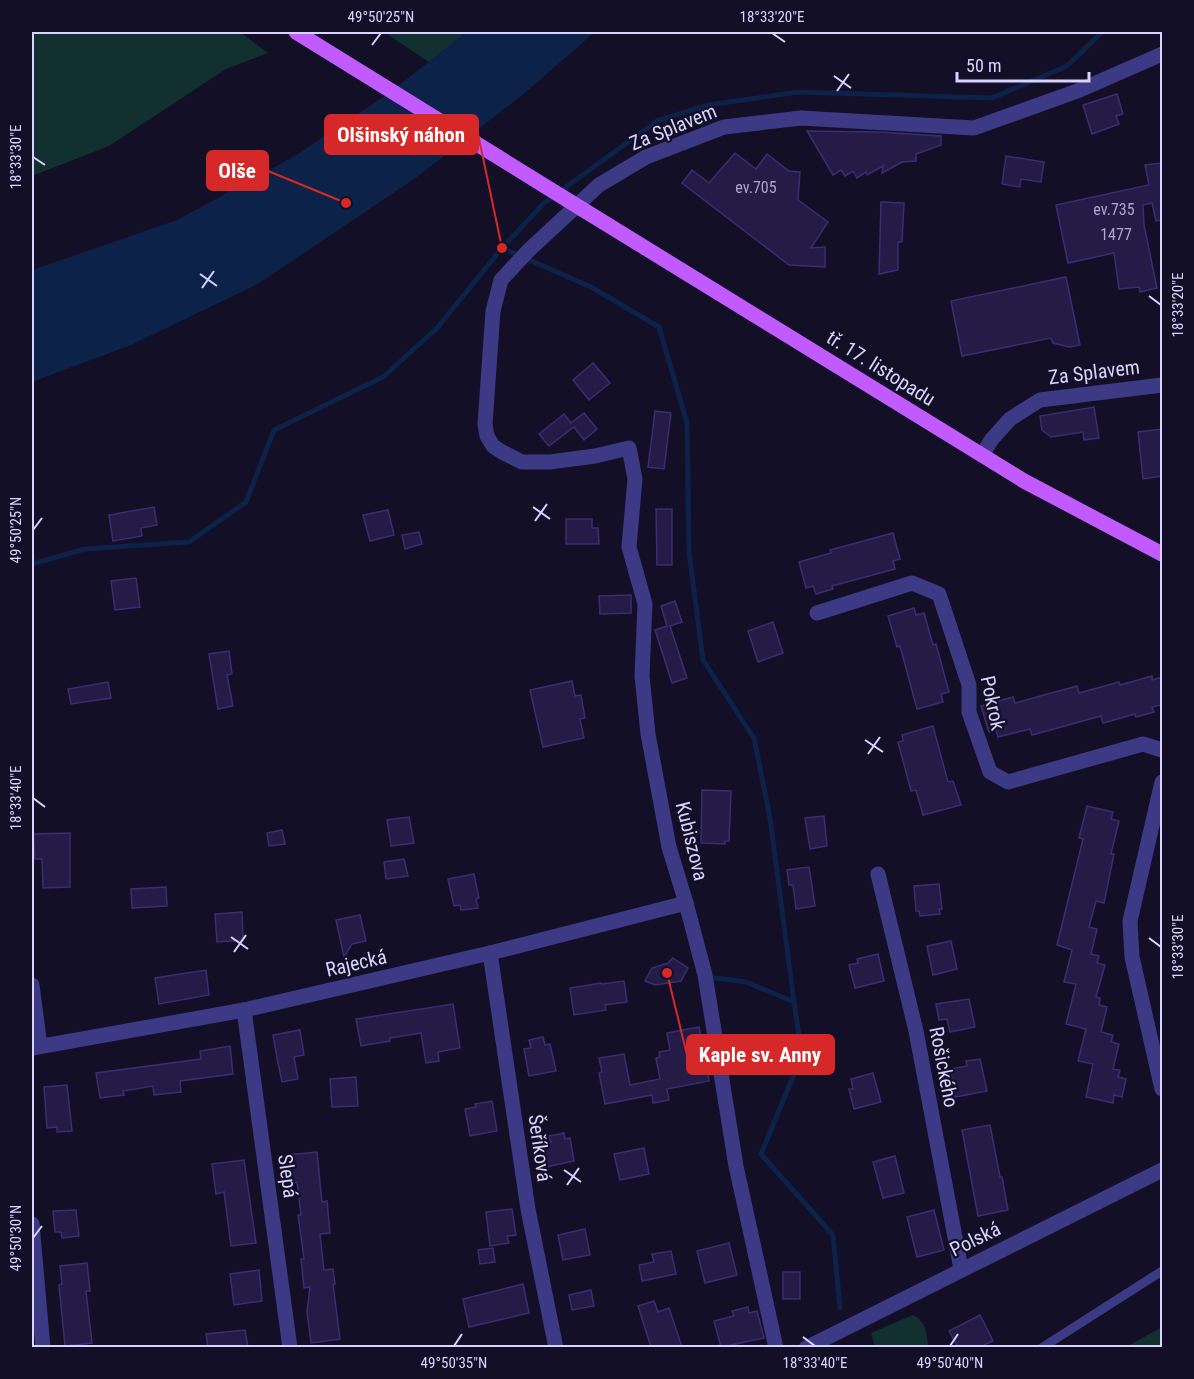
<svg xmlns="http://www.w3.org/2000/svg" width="1194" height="1379" font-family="'Roboto Condensed',sans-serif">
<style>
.green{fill:#12302f}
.water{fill:#0c2248}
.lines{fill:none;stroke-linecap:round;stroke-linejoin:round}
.stream{stroke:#0c2248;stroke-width:5}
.building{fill:#241b47;stroke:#3b2d73;stroke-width:1.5}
.service{stroke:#3d3a85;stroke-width:9}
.minor{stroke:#3d3a85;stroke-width:15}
.tertiary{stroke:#3d3a85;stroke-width:15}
.primary{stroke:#c25bff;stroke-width:15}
.primary-bridge{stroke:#c25bff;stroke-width:15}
.ticks{fill:none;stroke:#d9d4ff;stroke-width:2}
.labels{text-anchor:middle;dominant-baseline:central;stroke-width:4.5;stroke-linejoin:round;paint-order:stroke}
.number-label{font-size:16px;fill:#aca6d1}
.street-label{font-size:20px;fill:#d9d4ff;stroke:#130f26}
.leader{fill:none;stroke:#d62828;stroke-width:2}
.callout-dot{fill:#d62828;stroke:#130f26;stroke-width:2}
.callout{fill:#d62828;stroke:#d62828;stroke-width:2}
.callout-label{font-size:21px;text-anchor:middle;font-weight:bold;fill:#fff}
.neatline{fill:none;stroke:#d9d4ff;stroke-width:2}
.ticks-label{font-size:15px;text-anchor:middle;fill:#d9d4ff}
</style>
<rect width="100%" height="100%" fill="#130f26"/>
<g class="green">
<path d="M32,32H240L268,53L226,69L109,146L32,176Z"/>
<path d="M384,32H467L429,62Z"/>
<path d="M913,1315C926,1322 927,1333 928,1347H875L871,1333Z"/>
<path d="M1162,1327V1347H1126Z"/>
</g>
<path class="water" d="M467,32H595L526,92L417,177L258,284L131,345L32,382V270L177,220L295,156L389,93Z"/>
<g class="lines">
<g class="stream">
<path d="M502,248L591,287L659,327L687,423L689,552L703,660L754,738L770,818L794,1002L802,1055L761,1154L833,1235L840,1308"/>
<path d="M32,564L85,549L189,542L246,502L274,430L383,377L437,328L502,248L544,203L657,121L708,105L798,92L992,98L1067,66L1102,32"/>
<path d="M708,977L746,982L794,1002"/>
</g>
</g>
<g class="building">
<path d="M1117,94L1123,114L1116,116L1119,124L1092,134L1083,105Z"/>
<path d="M807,131L879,132L941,136V145L916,154V161L902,162L882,173L883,166L867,175L866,172L857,178L853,171L845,176L841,170L833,175Z"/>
<path d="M735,153L756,169L767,154L789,171L800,172L798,200L828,222L811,248L825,247V267L789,265L682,183L692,170L709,183Z"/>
<path d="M1006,156L1044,162L1041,182L1021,179L1020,187L1002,184Z"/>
<path d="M1162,163V220L1156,221L1152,203L1143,205L1144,225L1157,288L1140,292L1139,287L1119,289L1114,253L1068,263L1056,205L1149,185L1145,165Z"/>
<path d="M881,202L904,203L902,242H898V270L879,274Z"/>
<path d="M1066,277L1080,345L1069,347L1053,343L1051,338L962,356L951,301Z"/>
<path d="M593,363L610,383L589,400L573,380Z"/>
<path d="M1094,407L1099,438L1084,440L1083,432L1051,437L1042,430L1040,416Z"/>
<path d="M655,411L671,413L664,469L648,467Z"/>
<path d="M584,413L597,429L584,440L574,427L549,446L539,434L564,414L571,423Z"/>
<path d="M1162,429V476L1143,479L1138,432Z"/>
<path d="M154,507L157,525L141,528L142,536L113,541L109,515Z"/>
<path d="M656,509H672V565H657Z"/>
<path d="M388,510L394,535L370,541L363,515Z"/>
<path d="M566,519H592V528H598L599,544H566Z"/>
<path d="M419,532L422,544L405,549L402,535Z"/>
<path d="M893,533L900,559L893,561L895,569L832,586L833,589L816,594L813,586L806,588L799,562L831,553L830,550Z"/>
<path d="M136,578L140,607L115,610L111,581Z"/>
<path d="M631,595V613L600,614L599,596Z"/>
<path d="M675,601L682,622L670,626L687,678L672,683L655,630L667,626L661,606Z"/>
<path d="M914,608L916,615L924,613L933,645L936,644L949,692L941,694L943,702L917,709L900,646L897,647L888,616Z"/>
<path d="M773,622L783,653L758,662L748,631Z"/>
<path d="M229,651L232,674L227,675L233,706L218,709L209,654Z"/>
<path d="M1152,676V680L1162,677V705L1152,707L1154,712L1136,717L1135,714L1103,723L1101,716L1032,735L1030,729L998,737L996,730L989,732L981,706L1013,697L1015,703L1077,686L1079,693L1119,682L1120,685Z"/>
<path d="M572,681L575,696L581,695L585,718L580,719L584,738L543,747L530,690Z"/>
<path d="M108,682L111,698L71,704L68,689Z"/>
<path d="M933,726L948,782L953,781L961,805L923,815L916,790L911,791L898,742L903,741L902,735Z"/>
<path d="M702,790L731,791L729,841H725V844L701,843Z"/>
<path d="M1087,806L1113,812L1111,819L1119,821L1111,854H1114L1104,903L1096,901L1089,927L1097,929L1091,954L1099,956L1097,963L1105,965L1096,997L1100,998L1099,1005L1107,1007L1101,1032L1113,1035L1111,1042L1119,1044L1113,1069L1120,1070L1118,1077L1126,1079L1122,1097L1114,1095L1113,1103L1086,1097L1093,1064L1078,1061L1086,1029L1066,1024L1076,984L1064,982L1072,950L1057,945L1083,839L1079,838Z"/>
<path d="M824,816L827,846L810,849L805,818Z"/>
<path d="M409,817L414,843L391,846L387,820Z"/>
<path d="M282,830L285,844L269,846L267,833Z"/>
<path d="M70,833V887L43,888L42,859H35L33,834Z"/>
<path d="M404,859L408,876L386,879L384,862Z"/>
<path d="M809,867L815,906L796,909L793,885H789L787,870Z"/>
<path d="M474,874L479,898L476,899L478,908L461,910L460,905L454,906L448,879Z"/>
<path d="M939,884L942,909H939L940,914L920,916L919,911H916L914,886Z"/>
<path d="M166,887L167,906L132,908L131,889Z"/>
<path d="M242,912L243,940L217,942L215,914Z"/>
<path d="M360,915L366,941L352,944L344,957L336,920Z"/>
<path d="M951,941L957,969L933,975L927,946Z"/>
<path d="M878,954L884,981L855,988L849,965L858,963L857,959Z"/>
<path d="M673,958L688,968L681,981L655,985L645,981L652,968L668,963Z"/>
<path d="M206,970L209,995L159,1004L155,978Z"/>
<path d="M624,981L627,1002L605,1005L606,1010L574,1015L570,988L601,983L602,984Z"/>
<path d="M969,999L975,1027L950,1032L947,1019L939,1020L936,1004Z"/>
<path d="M453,1004L460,1048L438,1052L439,1061L426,1063L421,1033L390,1038V1041L361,1046L356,1019Z"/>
<path d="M699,1027L709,1081L667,1089L669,1100L653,1103L652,1095L605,1104L599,1073L602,1072L599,1058L624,1054L630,1085L660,1079L656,1058L660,1057L659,1052L670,1050L667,1033Z"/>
<path d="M300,1030L304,1055L294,1057L298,1079L282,1082L277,1058L273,1035Z"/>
<path d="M543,1037L545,1045L550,1044L556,1071L529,1076L524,1049L531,1048L529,1040Z"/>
<path d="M230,1046L233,1074L180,1081L181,1092L154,1095L153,1086L123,1091L124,1095L100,1098L96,1073L201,1059L200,1051Z"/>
<path d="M980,1059L987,1091L955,1097L950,1069L967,1066L966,1061Z"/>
<path d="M873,1073L881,1102L854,1109L849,1089H853L851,1079Z"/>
<path d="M356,1077L358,1106L332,1107L330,1079Z"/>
<path d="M67,1085L72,1131L57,1132V1127L47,1128L44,1087Z"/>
<path d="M492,1101L497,1131L470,1136L465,1109L476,1107L475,1104Z"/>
<path d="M990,1125L1000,1177H1002L1008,1210L978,1216L962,1130Z"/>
<path d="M564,1133L565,1139L570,1138L574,1161L546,1167L542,1144L551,1142L549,1136Z"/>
<path d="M644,1148L649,1174L620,1180L614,1154Z"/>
<path d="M317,1152L322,1202L327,1201L330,1233L320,1234L324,1270L333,1269L335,1284H333L340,1339L311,1343L307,1312L310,1287L304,1288L301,1259H304L298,1215H301L297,1182L290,1183L287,1155Z"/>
<path d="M895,1156L904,1193L883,1198L873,1162Z"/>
<path d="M244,1160L256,1243L231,1246L224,1192L216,1194L212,1164Z"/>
<path d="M512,1209L516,1235L507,1236L509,1243L490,1246L486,1212Z"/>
<path d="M76,1210L79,1236L62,1238L61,1232H55L53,1211Z"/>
<path d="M934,1210L944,1250L917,1257L907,1217Z"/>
<path d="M585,1229L590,1255L563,1260L558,1235Z"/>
<path d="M729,1243L737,1275L705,1283L697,1251Z"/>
<path d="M493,1248L495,1262L480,1264L478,1250Z"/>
<path d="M671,1251L676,1274L642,1281L639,1265L654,1262L652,1254Z"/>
<path d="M87,1263L90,1291H86L92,1343L65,1346L59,1285L62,1284L60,1266Z"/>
<path d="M259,1270L262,1301L234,1305L230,1274Z"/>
<rect x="783" y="1272" width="17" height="27"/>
<path d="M523,1284L529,1313L469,1327L463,1299Z"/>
<path d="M591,1290L594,1306L572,1310L569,1295Z"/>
<path d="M654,1301L658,1312L669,1308L682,1347H651L638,1306Z"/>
<path d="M748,1307L749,1313L757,1311L764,1338L721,1347L714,1321L734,1316L732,1311Z"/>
<path d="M980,1315L993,1341L980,1347H958L949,1331Z"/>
<path d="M245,1330L248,1347H208L206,1334Z"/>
</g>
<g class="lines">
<path class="service" d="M1043,1347L1162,1271"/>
<g class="minor">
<path d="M982,455L992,439L1010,419L1040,400L1162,385"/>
<path d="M817,613L912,583L939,594L969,685V712L990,772L1008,782L1143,744L1162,750"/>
<path d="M1162,782L1130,921L1132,957L1162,1089"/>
<path d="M878,874L916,1031L961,1269"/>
<path d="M490,953L528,1209L556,1348"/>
<path d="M32,985L40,1046"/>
<path d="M244,1010L290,1348"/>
<path d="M32,1048L244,1010L490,953L686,903"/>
<path d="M32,1224L43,1348"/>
<path d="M776,1348L736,1166L705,975L686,903L669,847L648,734L642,676L645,604L629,547L635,479L629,448L595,456L550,462H522L502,452L493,446L487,436L485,424L493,311L501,280L529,250L599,185L646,157L724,127L801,118L974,128L1080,90L1162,54"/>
</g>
<path class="tertiary" d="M806,1348L1162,1170"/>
<path class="primary" d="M582,209L1024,481L1162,554"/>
<path class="primary-bridge" d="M296,32L582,209"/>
</g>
<path class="ticks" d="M772,33L785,42M372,45L381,33M834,76L851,88M837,91L849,74M33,157L45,165M200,274L217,286M202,288L214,271M1149,296L1161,305M533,507L550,519M535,521L547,504M33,530L42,518M865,740L883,752M868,754L880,737M33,798L45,807M231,937L248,949M1149,938L1161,947M234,952L246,935M564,1170L581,1182M567,1185L579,1168M33,1238L42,1226M803,1337L815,1346M454,1346L462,1334M950,1346L958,1334"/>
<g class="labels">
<g class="number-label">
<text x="756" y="187">ev.705</text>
<text x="1114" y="209">ev.735</text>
<text x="1116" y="234">1477</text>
</g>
<g class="street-label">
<text transform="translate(673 127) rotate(-22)">Za Splavem</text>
<text transform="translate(881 368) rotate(32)">tř. 17. listopadu</text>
<text transform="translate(1094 372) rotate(-7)">Za Splavem</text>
<text transform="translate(993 703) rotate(78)">Pokrok</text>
<text transform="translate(692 841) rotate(76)">Kubiszova</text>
<text transform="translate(356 963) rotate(-13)">Rajecká</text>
<text transform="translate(944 1067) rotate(79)">Rošického</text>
<text transform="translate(540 1148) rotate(82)">Šeříková</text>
<text transform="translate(288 1176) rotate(82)">Slepá</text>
<text transform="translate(975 1239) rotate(-26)">Polská</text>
</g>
</g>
<path class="leader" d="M502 248L478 134M346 203L268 171M667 973L687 1055"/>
<g class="callout-dot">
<circle cx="502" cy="248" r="6"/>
<circle cx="346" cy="203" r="6"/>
<circle cx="667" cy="973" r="6"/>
</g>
<g class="callout">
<rect x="325" y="115" width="153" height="39" rx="6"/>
<rect x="207" y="151" width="61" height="39" rx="6"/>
<rect x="687" y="1035" width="147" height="39" rx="6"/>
</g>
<g class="callout-label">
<text x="401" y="142">Olšinský náhon</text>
<text x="237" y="178">Olše</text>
<text x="760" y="1062">Kaple sv. Anny</text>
</g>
<rect width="1194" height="1379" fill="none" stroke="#130f26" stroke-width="66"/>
<path d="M957 72v9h132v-9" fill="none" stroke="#d9d4ff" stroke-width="3"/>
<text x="966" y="72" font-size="18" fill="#d9d4ff" stroke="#130f26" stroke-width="4.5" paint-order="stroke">50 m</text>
<rect x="33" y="33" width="1128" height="1313" class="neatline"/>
<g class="ticks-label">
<text x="381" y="22">49°50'25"N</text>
<text x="772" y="22">18°33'20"E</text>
<text transform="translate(16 157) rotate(-90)" y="5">18°33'30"E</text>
<text transform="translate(1178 305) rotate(-90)" y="5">18°33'20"E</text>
<text transform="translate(16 530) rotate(-90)" y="5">49°50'25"N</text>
<text transform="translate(16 798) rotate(-90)" y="5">18°33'40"E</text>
<text transform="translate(1178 947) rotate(-90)" y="5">18°33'30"E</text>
<text transform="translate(16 1238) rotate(-90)" y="5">49°50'30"N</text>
<text x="454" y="1368">49°50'35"N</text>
<text x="815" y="1368">18°33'40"E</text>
<text x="950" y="1368">49°50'40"N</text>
</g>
</svg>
